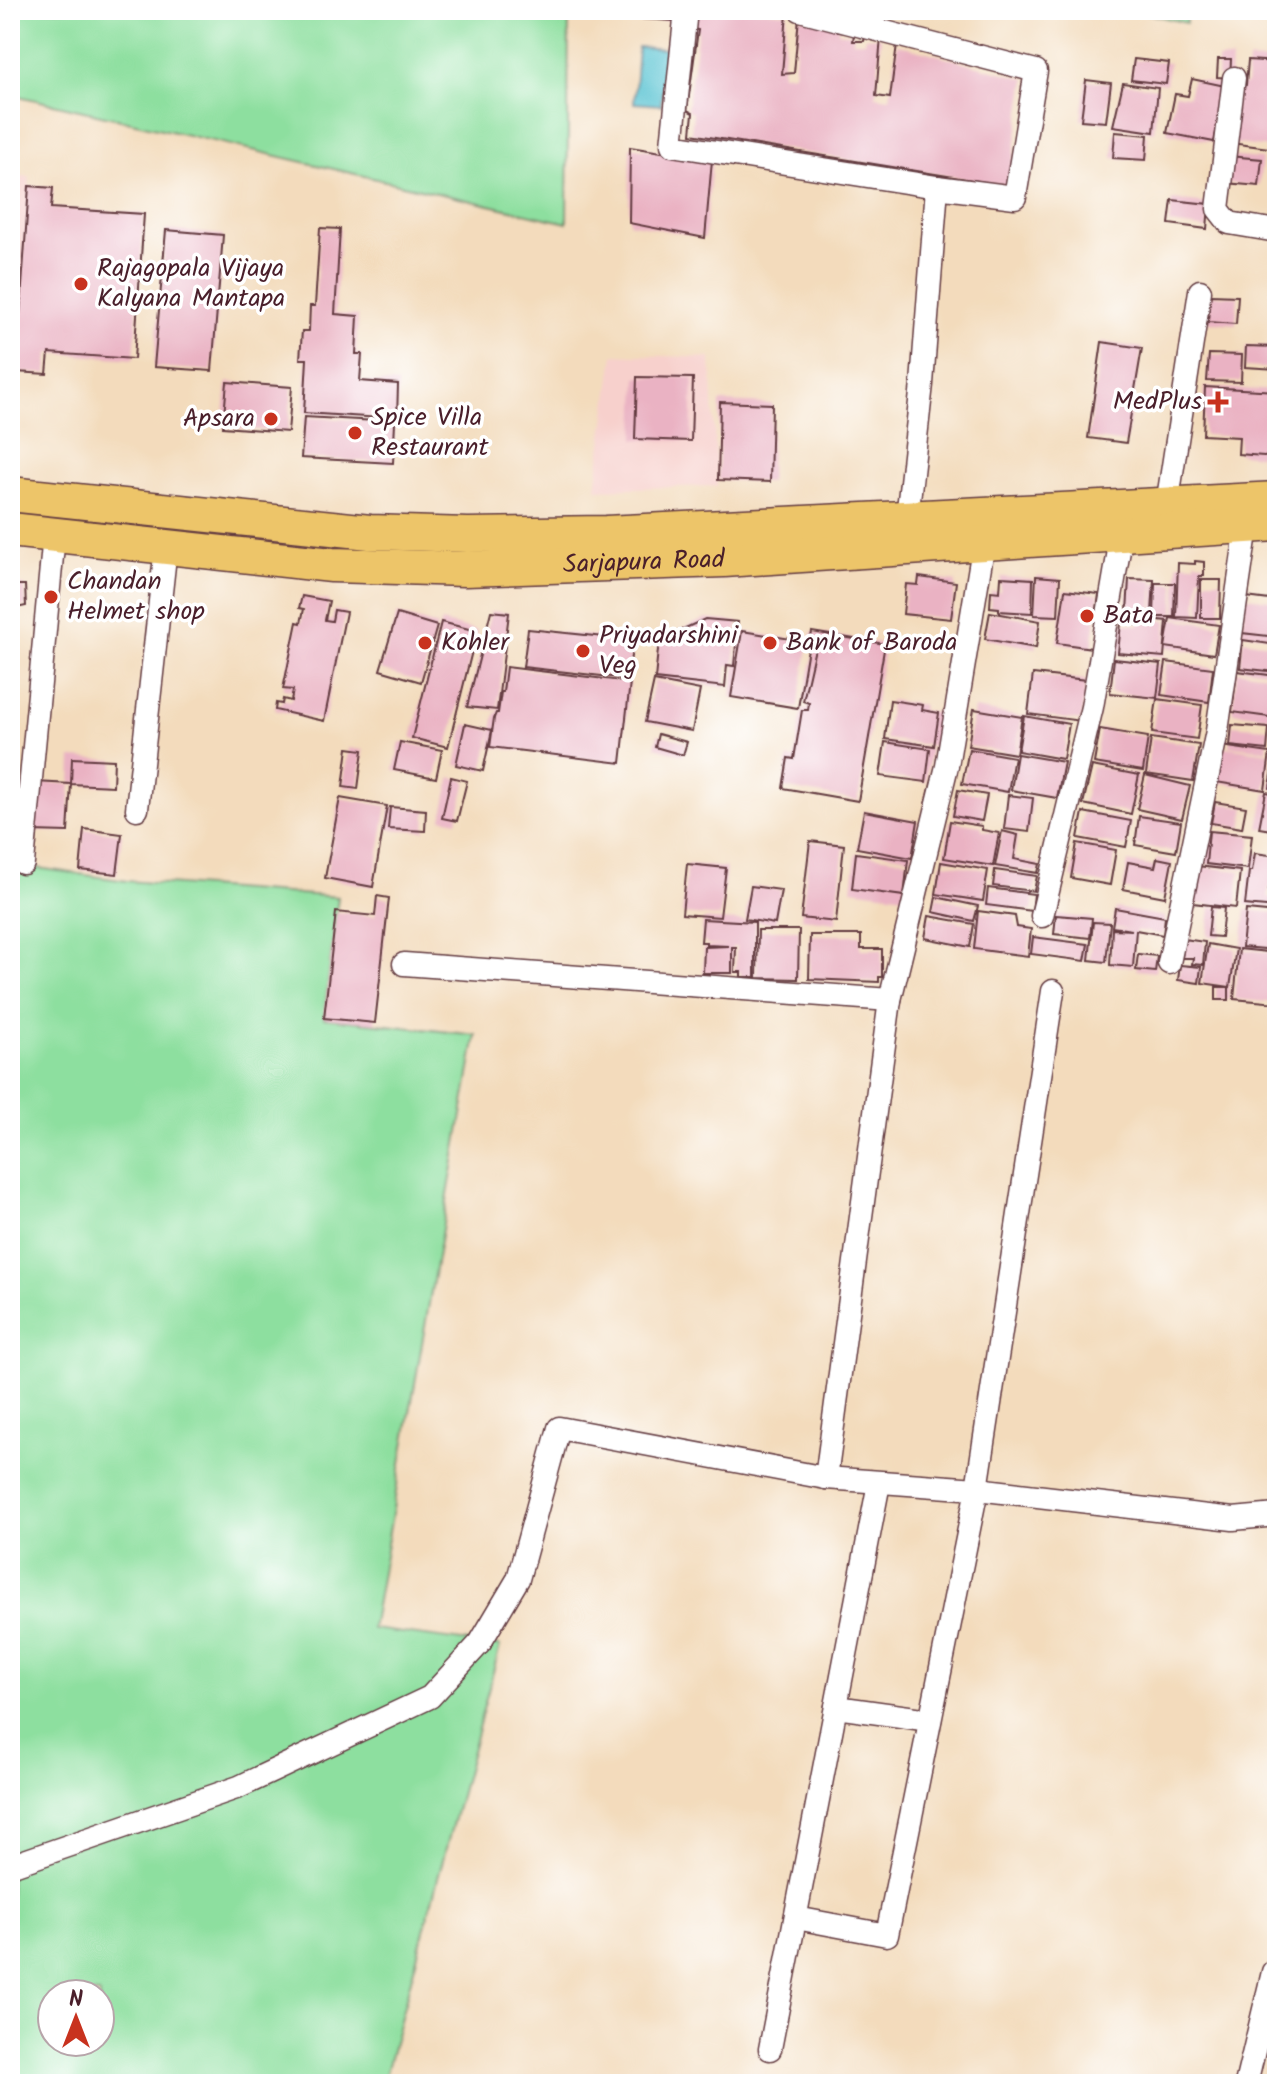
<svg xmlns="http://www.w3.org/2000/svg" width="1287" height="2094" font-family="Kalam,sans-serif">
<style>
.built{fill:#f7d0cc}
.green{fill:#8ddf9f;stroke:#6c7f65;stroke-width:2;fill-rule:evenodd}
.water{fill:#58c3d2;stroke:#51717e;stroke-width:2}
.building{fill:#eab2c3}
.lines{fill:none;stroke-linecap:round;stroke-linejoin:round}
.street-casing{stroke:#633b41;stroke-width:25}
.primary-casing{stroke:#633b41;stroke-width:37}
.street{stroke:#fff;stroke-width:22}
.primary{stroke:#edc569;stroke-width:34}
.poi-dot{fill:#c8321e;stroke:#fff;stroke-width:3}
.labels{text-anchor:middle;dominant-baseline:central;stroke-width:7;stroke-linejoin:round;paint-order:stroke}
.poi-label{font-size:26px;fill:#4a1f2b;stroke:#fff;text-anchor:start}
.street-label{font-size:26px;fill:#4a1f2b;stroke:#fff}
</style>
<rect width="100%" height="100%" fill="#fff"/>
<filter id="ink" filterUnits="userSpaceOnUse"><feTurbulence type="fractalNoise" baseFrequency=".0125" numOctaves="2"/><feDisplacementMap in="SourceGraphic" scale="16" xChannelSelector="R" yChannelSelector="G"/><feConvolveMatrix kernelMatrix="1 2 1 2 8 2 1 2 1" color-interpolation-filters="sRGB"/></filter>
<filter id="wash" filterUnits="userSpaceOnUse"><feTurbulence type="fractalNoise" baseFrequency=".006" numOctaves="4" result="noise"/><feDisplacementMap in="SourceGraphic" scale="32" xChannelSelector="R" yChannelSelector="G"/><feGaussianBlur stdDeviation="1.8" result="paint"/><feColorMatrix in="noise" values="0 0 0 0 0 0 0 0 0 0 0 0 0 0 0 0 0 1.4 0 .05"/><feComposite in="paint" operator="in"/></filter>
<g filter="url(#wash)">
<rect width="100%" height="100%" fill="#f3dbbc"/>
<g class="built">
<path d="M10,174L30,177L10,453Z"/>
<path d="M614,354L711,358L717,486L596,489Z"/>
</g>
<g class="green">
<path d="M10,10H569L567,223L10,94Z"/>
<path d="M1134,10H1186V23Z"/>
<path d="M10,864L127,881L338,897L324,1018L476,1035L372,1629L500,1646L383,2084H10ZM52,1994H100V2042H52Z"/>
</g>
<path class="water" d="M638,47L665,49L661,105L634,103Z"/>
<g id="blocks">
<g class="building">
<path d="M639,10H676V21L639,19Z"/>
<path d="M693,10H764L787,13L782,74L794,73L799,17L839,25L838,32L854,34L853,41H864L865,37H881L876,96L890,98L897,44L1026,79L1009,186L691,134L693,113L687,110L698,30L692,29Z"/>
<path d="M1134,59L1169,63L1166,84L1131,80Z"/>
<path d="M1218,59H1231L1230,78L1217,77Z"/>
<path d="M1248,60L1277,62V149L1230,143L1238,84L1246,85Z"/>
<path d="M1192,79L1225,86L1214,142L1167,133L1175,94L1188,96Z"/>
<path d="M1086,80L1111,83L1106,122L1081,120Z"/>
<path d="M1123,83L1158,88L1154,132L1113,126Z"/>
<path d="M1115,132L1148,135L1146,160L1113,158Z"/>
<path d="M630,147L712,160L705,238L629,223Z"/>
<path d="M1228,156L1262,159L1259,186L1226,183Z"/>
<path d="M29,186L53,188L51,208L144,214L134,359L49,353L47,374L16,372Z"/>
<path d="M1172,200L1209,204L1207,229L1169,224Z"/>
<path d="M320,228L340,229L335,314L358,316L356,354H362L360,381L398,384L397,419L304,413L307,359H300L302,331H309L310,306H315Z"/>
<path d="M166,230L223,235L212,371L154,367Z"/>
<path d="M1210,295L1238,296L1236,324L1208,322Z"/>
<path d="M1102,342L1142,348L1126,443L1088,438Z"/>
<path d="M1246,346L1277,347V369L1245,367Z"/>
<path d="M1209,354L1242,355L1241,382L1207,381Z"/>
<path d="M637,377L693,378L691,441L635,439Z"/>
<path d="M227,382L292,387L288,432L223,427Z"/>
<path d="M1205,387L1277,391V457L1238,454L1239,437L1203,435Z"/>
<path d="M720,402L772,404L770,482L718,480Z"/>
<path d="M304,417L395,422L393,463L301,458Z"/>
<path d="M1195,561L1204,562V576H1199L1197,618L1176,617L1178,563L1195,564Z"/>
<path d="M1036,576L1060,578L1058,616L1034,615Z"/>
<path d="M919,577L956,582L951,619L903,614L906,584L918,585Z"/>
<path d="M1001,577L1033,579L1032,613L999,611V608L990,607L991,591L1000,592Z"/>
<path d="M1129,579L1154,580L1152,613L1127,612Z"/>
<path d="M1201,580H1221L1220,618H1201Z"/>
<path d="M1155,583H1175L1174,617H1154Z"/>
<path d="M10,585H25L26,606L16,608L12,653H10Z"/>
<path d="M1065,590L1099,594L1092,648L1057,643Z"/>
<path d="M302,596L329,601L325,620L332,621L334,610L346,612L324,721L275,710L276,703L282,704L283,699L291,701L293,690L283,689L297,622L301,623L304,609L299,608Z"/>
<path d="M1246,597L1277,601V637L1242,633Z"/>
<path d="M491,611L509,613L497,710L467,707Z"/>
<path d="M990,612L1040,621L1036,648L985,639Z"/>
<path d="M397,614L437,626L421,682L380,670Z"/>
<path d="M1140,618L1167,621L1164,657L1118,653L1121,623L1139,625Z"/>
<path d="M1170,618L1219,625L1214,654L1165,647Z"/>
<path d="M705,619L738,622L734,666L727,665L725,687L655,679L659,640Z"/>
<path d="M441,622L477,631L448,747L412,738Z"/>
<path d="M528,629L633,640L628,679L523,667Z"/>
<path d="M742,631L809,642L798,708L731,697Z"/>
<path d="M812,632L885,644L858,801L783,788L788,758L794,759L802,710H808L809,703L803,701L816,644L810,643Z"/>
<path d="M1243,640L1277,645V672L1240,668Z"/>
<path d="M1114,659L1161,664L1157,698L1110,693Z"/>
<path d="M1166,662L1213,668L1209,702L1161,695Z"/>
<path d="M506,667L630,682L621,763L490,747L494,718L496,713H498L501,692H503Z"/>
<path d="M1237,671L1277,676V718L1232,712Z"/>
<path d="M1033,674L1086,680L1081,721L1028,714Z"/>
<path d="M654,681L700,690L692,731L645,722Z"/>
<path d="M1157,699L1202,705L1197,739L1152,733Z"/>
<path d="M890,700L923,705L922,710L939,713L934,746L885,739Z"/>
<path d="M974,709L1022,717L1016,754L968,746Z"/>
<path d="M1024,716L1069,724L1063,759L1018,751Z"/>
<path d="M465,724L492,730L483,771L456,765Z"/>
<path d="M1232,725L1269,728L1267,750L1230,746Z"/>
<path d="M1100,729L1148,737L1143,771L1094,763Z"/>
<path d="M658,734L687,742L683,755L655,747Z"/>
<path d="M1151,738L1199,745L1193,781L1146,774Z"/>
<path d="M400,742L442,750L436,778L394,770Z"/>
<path d="M885,742L930,749L926,782L880,776Z"/>
<path d="M1221,746L1270,753L1265,790L1216,782Z"/>
<path d="M348,748L363,750L358,789L343,787Z"/>
<path d="M969,749L1014,757L1008,792L962,784Z"/>
<path d="M1017,754L1064,762L1057,798L1011,790Z"/>
<path d="M1275,754H1277V789L1270,788Z"/>
<path d="M72,758L114,760L113,786L71,784Z"/>
<path d="M1092,766L1139,775L1131,814L1083,804Z"/>
<path d="M1145,775L1190,786L1182,819L1137,809Z"/>
<path d="M451,777L467,781L457,821L442,818Z"/>
<path d="M35,782L71,784L68,832L32,831Z"/>
<path d="M958,790L987,795L982,821L953,816Z"/>
<path d="M1266,792L1277,794V831L1259,828Z"/>
<path d="M1008,795L1033,798L1029,832L1004,829Z"/>
<path d="M340,798L387,806L373,887L325,878Z"/>
<path d="M1215,802L1246,807L1242,828L1211,823Z"/>
<path d="M390,807L426,810L425,831L388,829Z"/>
<path d="M864,811L918,821L912,858L857,848Z"/>
<path d="M1083,812L1131,821L1126,847L1078,838Z"/>
<path d="M1139,816L1181,822L1176,852L1135,845Z"/>
<path d="M950,821L982,826V830L999,833L993,866L944,858Z"/>
<path d="M84,829L122,834L117,874L80,870Z"/>
<path d="M1002,831L1018,835L1014,859L1040,864L1038,873L995,866Z"/>
<path d="M1209,831L1252,835L1248,869L1206,864Z"/>
<path d="M810,841L844,845L836,922L801,918Z"/>
<path d="M1077,843L1116,850L1110,885L1071,878Z"/>
<path d="M856,853L908,860L904,896L852,889Z"/>
<path d="M1255,853L1277,856V888L1269,887L1268,897L1277,898V908L1245,905L1249,871H1252Z"/>
<path d="M1157,858L1172,861L1165,897L1123,889L1128,862L1155,867Z"/>
<path d="M941,862L988,870L983,901L936,894Z"/>
<path d="M687,864L726,868L720,917L682,914Z"/>
<path d="M1197,866L1240,871L1236,908L1193,903Z"/>
<path d="M995,870L1037,876L1034,891L993,886Z"/>
<path d="M751,886L781,890L775,924L745,919Z"/>
<path d="M988,888L1034,894L1032,911L986,905Z"/>
<path d="M377,896L389,898L375,1023L324,1018L336,912L375,916Z"/>
<path d="M936,897L978,906L974,921L933,912Z"/>
<path d="M1211,907L1224,908L1221,937L1208,936Z"/>
<path d="M1115,908L1165,917L1163,935L1136,930L1133,967L1110,965L1112,929L1132,930L1112,927Z"/>
<path d="M1246,910L1277,913V950L1242,947Z"/>
<path d="M978,911L1015,916L1017,927L1031,929L1028,956L974,949Z"/>
<path d="M1056,915L1092,918L1090,938L1054,934Z"/>
<path d="M929,916L974,924L970,947L925,938Z"/>
<path d="M703,919L755,922V977H741V972H735L736,947H732V973H703L704,947L729,946L706,945V942H701Z"/>
<path d="M1093,922L1110,923L1106,962L1089,960Z"/>
<path d="M758,930H799L798,979L757,978Z"/>
<path d="M810,935H861V949H882V977H879V982L809,979Z"/>
<path d="M1033,937L1088,944L1085,961L1031,954Z"/>
<path d="M1184,939L1205,942L1203,965L1192,964L1193,958H1182Z"/>
<path d="M1208,944L1236,949L1230,987L1202,983Z"/>
<path d="M1239,949L1277,953V1003L1234,999Z"/>
<path d="M1138,954L1157,956L1155,972L1136,970Z"/>
<path d="M1180,965L1201,967L1199,983L1178,980Z"/>
<rect x="1216" y="987" width="13" height="13"/>
</g>
</g>
</g>
<g filter="url(#ink)">
<use href="#blocks" fill-opacity="0" stroke="#633b41" stroke-width="2"/>
<g class="lines">
<g class="street-casing">
<g id="street">
<path d="M686,10L672,145L937,187L1015,197L1036,71L800,10"/>
<path d="M1234,78L1218,209L1229,223L1277,231"/>
<path d="M1167,505L1200,291"/>
<path d="M907,518L922,384L937,187"/>
<path d="M137,809L166,547"/>
<path d="M23,863L54,535"/>
<path d="M1042,916L1092,707L1122,533"/>
<path d="M1169,963L1217,731L1247,526"/>
<path d="M404,964L890,1000"/>
<path d="M826,1478L890,1000L947,766L984,542"/>
<path d="M836,1707L930,1720"/>
<path d="M10,1866L239,1787L430,1697L480,1643L518,1579L559,1428L826,1478L977,1489L1233,1519L1277,1515"/>
<path d="M796,1918L887,1935L977,1489L1053,991"/>
<path d="M770,2049L879,1483"/>
<path d="M1246,2084L1273,1972L1277,1973"/>
</g>
</g>
<g class="primary-casing">
<g id="primary">
<path d="M10,494L370,532L468,535L606,533L1277,499"/>
<path id="s1" d="M10,530L332,565L465,569L724,560L1277,524"/>
</g>
</g>
<use href="#street" class="street"/>
<use href="#primary" class="primary"/>
</g>
</g>
<g class="poi-dot">
<circle cx="81" cy="284" r="8"/>
<path d="M1214 390h8v8h8v8h-8v8h-8v-8h-8v-8h8z"/>
<circle cx="271" cy="419" r="8"/>
<circle cx="355" cy="433" r="8"/>
<circle cx="51" cy="597" r="8"/>
<circle cx="1087" cy="616" r="8"/>
<circle cx="425" cy="643" r="8"/>
<circle cx="770" cy="643" r="8"/>
<circle cx="583" cy="651" r="8"/>
</g>
<g class="labels">
<g class="poi-label">
<text x="97" y="269">Rajagopala Vijaya<tspan x="97" dy="30">Kalyana Mantapa</tspan></text>
<text x="1202" y="402" text-anchor="end">MedPlus</text>
<text x="371" y="418">Spice Villa<tspan x="371" dy="30">Restaurant</tspan></text>
<text x="255" y="419" text-anchor="end">Apsara</text>
<text x="67" y="582">Chandan<tspan x="67" dy="30">Helmet shop</tspan></text>
<text x="1103" y="616">Bata</text>
<text x="599" y="636">Priyadarshini<tspan x="599" dy="30">Veg</tspan></text>
<text x="441" y="643">Kohler</text>
<text x="786" y="643">Bank of Baroda</text>
</g>
<g class="street-label">
<text stroke="none"><textPath href="#s1" startOffset="636">Sarjapura Road</textPath></text>
</g>
</g>
<rect width="1287" height="2094" fill="none" stroke="#fff" stroke-width="40"/>
<g transform="translate(76 2018)"><circle r="38" fill="#ffffff" stroke="#b7a5aa" stroke-width="2"/>
<path d="M0-6L14 30L0 20L-14 30Z" fill="#c8321e"/>
<text y="-12" font-size="22" font-weight="bold" text-anchor="middle" fill="#4a1f2b">N</text>
</g>
</svg>
